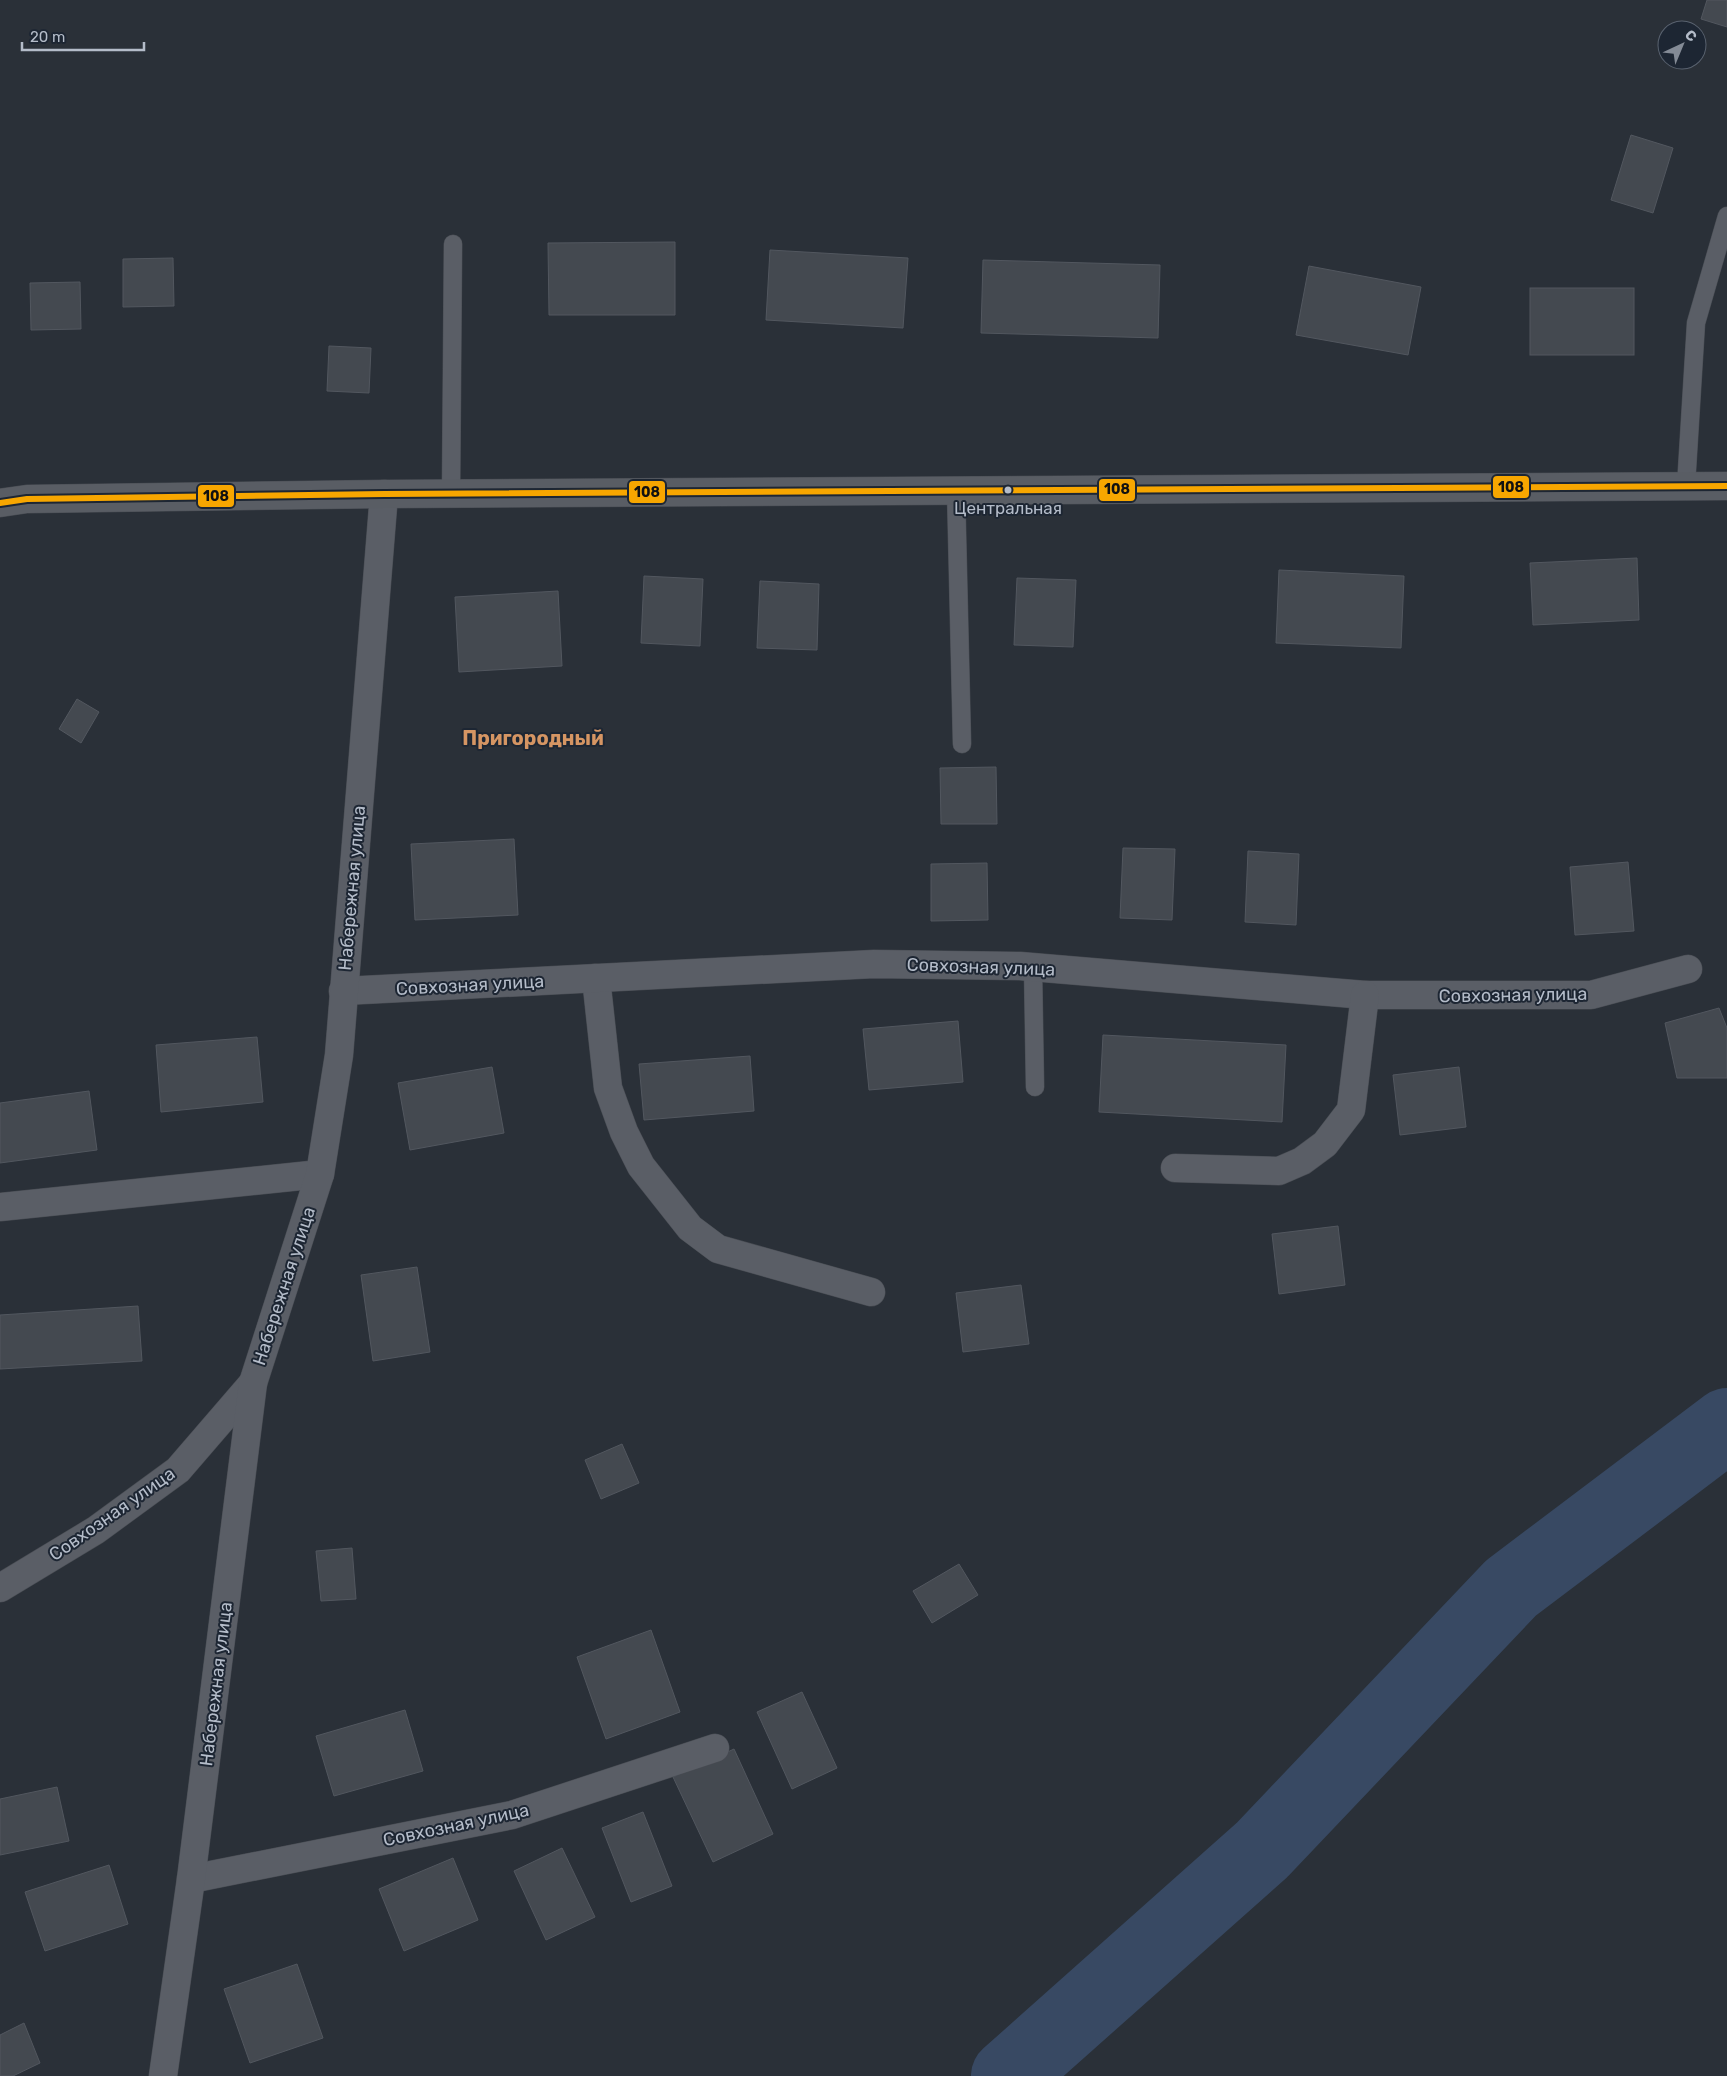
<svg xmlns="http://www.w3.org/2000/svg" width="1727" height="2076" font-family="Rubik,sans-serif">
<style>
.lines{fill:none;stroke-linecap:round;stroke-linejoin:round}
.river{stroke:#384963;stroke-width:74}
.building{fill:#444950;stroke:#52575f}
.lane-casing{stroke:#484c53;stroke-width:19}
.street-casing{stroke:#484c53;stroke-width:29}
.secondary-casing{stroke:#484c53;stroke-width:29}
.lane{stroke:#5a5e66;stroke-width:18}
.street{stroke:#5a5e66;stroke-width:28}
.secondary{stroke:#595d64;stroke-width:28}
.bus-1-casing{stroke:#1d2633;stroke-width:10}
.bus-1{stroke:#f7a600;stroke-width:6}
.bus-dot{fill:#b4bcc9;stroke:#1d2633;stroke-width:2}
.labels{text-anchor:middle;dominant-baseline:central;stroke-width:4;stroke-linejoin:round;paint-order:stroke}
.bus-label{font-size:17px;fill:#b4bcc9;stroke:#1d2633}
.street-label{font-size:18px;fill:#b4bcc9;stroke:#1d2633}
.quarter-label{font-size:20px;font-weight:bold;fill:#d59563;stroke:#1d2633}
.line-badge{stroke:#1d2633;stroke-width:2}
.pale-badge-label{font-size:14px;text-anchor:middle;font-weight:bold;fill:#111}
</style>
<rect width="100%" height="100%" fill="#2a3038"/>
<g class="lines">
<path class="river" d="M1008,2076L1262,1850L1511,1588L1727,1425"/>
</g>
<g class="building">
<path d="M1707,0H1727V27L1701,19Z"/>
<path d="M1631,135L1673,148L1653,213L1611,200Z"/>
<path d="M675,242V315H549L548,243Z"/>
<path d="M770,250L908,258L903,328L766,320Z"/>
<path d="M173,258L174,306L123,307V259Z"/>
<path d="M983,260L1160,265L1158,338L981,333Z"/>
<path d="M1309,266L1421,287L1408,355L1296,335Z"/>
<path d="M80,282L81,329L31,330L30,283Z"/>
<rect x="1530" y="288" width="104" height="67"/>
<path d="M329,346L371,348L369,393L327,391Z"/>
<path d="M1637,558L1639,620L1533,625L1530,563Z"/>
<path d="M1279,570L1404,576L1401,648L1276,643Z"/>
<path d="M644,576L703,579L700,646L641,643Z"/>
<path d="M1017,578L1076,580L1073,647L1014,645Z"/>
<path d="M760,581L819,584L817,650L757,648Z"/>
<path d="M558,591L562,666L459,672L455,597Z"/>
<path d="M77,699L99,712L81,743L59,729Z"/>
<path d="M996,767L997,824H941L940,768Z"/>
<path d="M514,839L518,915L415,920L411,844Z"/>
<path d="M1123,848L1175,849L1172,920L1120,918Z"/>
<path d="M1248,851L1299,854L1296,925L1245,922Z"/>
<path d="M1628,862L1634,931L1575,935L1570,867Z"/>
<path d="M987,863L988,920L931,921V864Z"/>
<path d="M1719,1008L1727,1028V1078H1677L1665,1023Z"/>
<path d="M958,1021L963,1082L869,1090L863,1029Z"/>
<path d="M1103,1035L1286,1045L1282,1122L1099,1112Z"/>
<path d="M257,1037L263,1102L161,1112L156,1045Z"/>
<path d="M750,1056L754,1111L644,1120L639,1064Z"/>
<path d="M492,1067L504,1133L410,1150L398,1083Z"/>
<path d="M1459,1067L1466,1127L1400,1135L1393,1075Z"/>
<path d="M89,1091L97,1150L0,1163V1103Z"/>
<path d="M1338,1226L1345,1285L1279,1294L1272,1234Z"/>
<path d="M417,1267L430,1352L373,1361L361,1275Z"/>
<path d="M1021,1285L1029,1344L963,1352L956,1293Z"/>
<path d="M138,1306L142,1361L0,1369V1315Z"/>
<path d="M622,1444L639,1483L601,1499L585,1460Z"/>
<path d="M352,1548L356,1599L321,1601L316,1551Z"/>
<path d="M959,1564L978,1595L932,1623L913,1591Z"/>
<path d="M651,1630L680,1712L606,1739L577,1657Z"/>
<path d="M802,1692L837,1768L792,1789L757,1712Z"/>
<path d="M405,1710L423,1771L334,1796L316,1736Z"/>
<path d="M734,1749L773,1834L713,1862L673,1777Z"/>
<path d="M57,1787L69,1841L0,1855V1799Z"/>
<path d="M643,1812L672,1886L631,1902L602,1828Z"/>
<path d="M562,1848L595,1917L546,1940L514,1871Z"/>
<path d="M453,1858L478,1920L404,1951L379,1889Z"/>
<path d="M109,1865L128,1924L45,1951L25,1892Z"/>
<path d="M297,1964L323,2038L250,2063L224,1989Z"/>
<path d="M24,2023L40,2063L13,2076H0V2035Z"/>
</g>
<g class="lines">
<g class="lane-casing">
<g id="lane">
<path d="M1686,486L1696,323L1727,216"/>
<path d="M956,490L962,744"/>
<path d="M451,494L453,244"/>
<path d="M1033,967L1035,1087"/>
</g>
</g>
<g class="street-casing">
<g id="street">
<path d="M596,978L608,1088L624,1132L641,1166L690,1228L718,1249L871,1292"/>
<path d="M343,991L874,964L1020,966L1365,995H1591L1688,969"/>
<path d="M1175,1168L1279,1171L1302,1161L1325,1144L1351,1110L1365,995"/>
<path d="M0,1207L320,1174"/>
<path d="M0,1588L96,1530L178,1470L253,1383"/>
<path d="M191,1879L512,1815L715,1748"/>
<path d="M163,2076L191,1879L253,1383L320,1174L339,1055L384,494"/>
</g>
</g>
<g class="secondary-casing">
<path id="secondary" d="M0,503L27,499L384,494L1727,486"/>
</g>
<use href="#lane" class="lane"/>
<use href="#street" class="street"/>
<use href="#secondary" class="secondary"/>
<g class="bus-1-casing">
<path id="bus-1" d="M0,503L27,499L384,494L1727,486"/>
</g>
<use href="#bus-1" class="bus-1"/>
</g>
<circle class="bus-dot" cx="1008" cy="490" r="4.5"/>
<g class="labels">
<g class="bus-label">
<text x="1008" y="508">Центральная</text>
</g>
<g class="street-label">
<text transform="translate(352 888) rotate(-85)">Набережная улица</text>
<text transform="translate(981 967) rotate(2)">Совхозная улица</text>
<text transform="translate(470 985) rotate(-3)">Совхозная улица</text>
<text transform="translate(1513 995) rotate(-1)">Совхозная улица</text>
<text transform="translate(284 1286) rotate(-72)">Набережная улица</text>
<text transform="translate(112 1514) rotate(-35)">Совхозная улица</text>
<text transform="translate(216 1684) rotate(-83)">Набережная улица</text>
<text transform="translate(456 1825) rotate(-12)">Совхозная улица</text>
</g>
<g class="quarter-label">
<text x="533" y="738">Пригородный</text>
</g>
</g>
<g class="line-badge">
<rect x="1492" y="475" width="38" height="24" rx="5" fill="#f7a600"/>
<rect x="1098" y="478" width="38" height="24" rx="5" fill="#f7a600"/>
<rect x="628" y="480" width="38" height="24" rx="5" fill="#f7a600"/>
<rect x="197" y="484" width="38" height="24" rx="5" fill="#f7a600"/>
</g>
<g class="pale-badge-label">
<text x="1511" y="492">108</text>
<text x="1117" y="494">108</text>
<text x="647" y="497">108</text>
<text x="216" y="501">108</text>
</g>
<g transform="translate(1682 45) rotate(44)"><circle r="24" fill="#1d2633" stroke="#59626f"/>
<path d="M0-4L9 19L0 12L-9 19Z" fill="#848b96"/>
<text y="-8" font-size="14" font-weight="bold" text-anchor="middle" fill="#b4bcc9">С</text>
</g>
<path d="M22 42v8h122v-8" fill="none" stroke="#b4bcc9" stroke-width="2.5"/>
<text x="30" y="42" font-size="15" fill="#b4bcc9" stroke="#1d2633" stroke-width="4" paint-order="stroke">20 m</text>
</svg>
